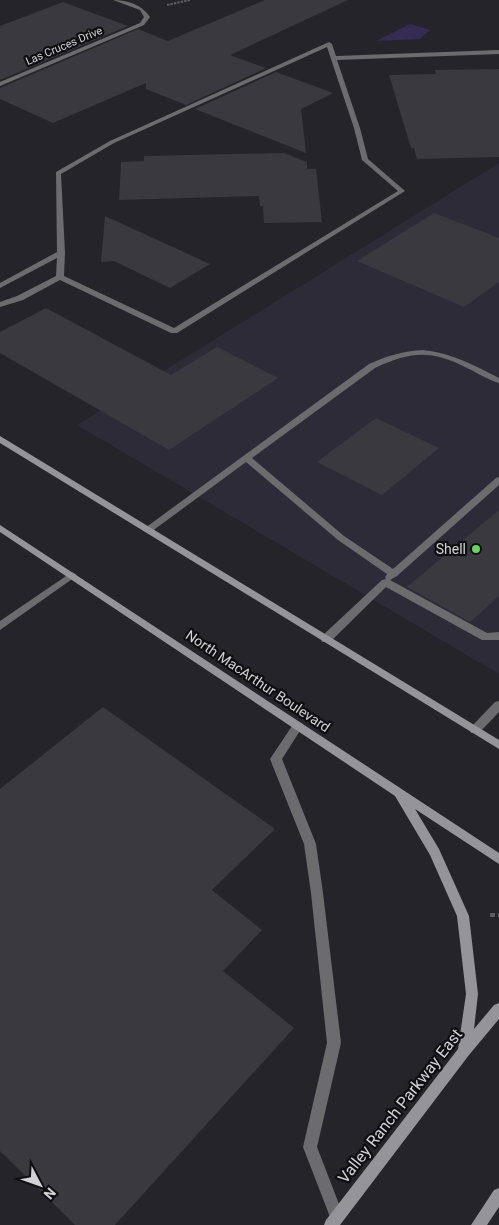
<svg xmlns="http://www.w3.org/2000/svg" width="499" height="1225" font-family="Roboto,sans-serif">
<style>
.built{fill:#2d2b38}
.green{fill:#342c53}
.building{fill:#3a3940}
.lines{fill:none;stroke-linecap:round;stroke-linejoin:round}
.path-far1{stroke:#5e5d63;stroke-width:2;stroke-dasharray:2.5 1;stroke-linecap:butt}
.path{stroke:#5e5d63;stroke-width:4;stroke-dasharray:5 3;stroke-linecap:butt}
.lane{fill:#6c6c6f;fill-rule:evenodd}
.street{fill:#6c6c6f;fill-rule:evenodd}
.secondary{fill:#95949a;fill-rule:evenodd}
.poi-dot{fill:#6ad364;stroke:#0f0e11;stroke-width:2}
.labels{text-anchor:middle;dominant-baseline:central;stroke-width:4.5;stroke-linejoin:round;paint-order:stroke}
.far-street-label{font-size:11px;fill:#d3d3d7;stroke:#0f0e11}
.poi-label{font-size:14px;fill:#d3d3d7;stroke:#0f0e11;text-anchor:end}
.street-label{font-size:14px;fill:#d3d3d7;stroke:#0f0e11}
.near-street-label{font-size:16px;fill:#d3d3d7;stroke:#0f0e11}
</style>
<rect width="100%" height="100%" fill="#25242b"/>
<path class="built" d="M499,163V674L77,425Z"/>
<path class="green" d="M410,24L430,30L420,39L376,41Z"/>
<g class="building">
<path d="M265,0H348L230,55L266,68L186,105L146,89V83L53,123L0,99V88L138,29L168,41Z"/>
<path d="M63,2L128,26L0,80V26Z"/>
<path d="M499,69V157L417,159L414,148H411L389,75L436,74L435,70Z"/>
<path d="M276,72L333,93L301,109L306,153L195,109Z"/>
<path d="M284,153L307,162V169H316L322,222L264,223L263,206H260L259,196L119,200L121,162L144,161V156Z"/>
<path d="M434,213L499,238V282L464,307L357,261Z"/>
<path d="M105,216L210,264L170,288L114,261L101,262Z"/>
<path d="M46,308L171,375L217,347L278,378L169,450L0,353V332Z"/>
<path d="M376,418L439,448L382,495L317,462Z"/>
<path d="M499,510V596L470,622L407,587Z"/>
<path d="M103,707L275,829L212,890L262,930L223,971L294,1028L115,1225H75L0,1151V789Z"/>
</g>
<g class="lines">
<path class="path-far1" d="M167,5L190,0"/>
<path class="path" d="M490,915H499"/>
<g class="lane">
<path d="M329,42L332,44L336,56L499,50V54L337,60L360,128L368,159L405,191L177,333H171L60,280L23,300L0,307V302L17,296L56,276L57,258L0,288V283L57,252L56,172L110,141ZM327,47L354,128L362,160L398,191L174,328L64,276L65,253L61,174L114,143Z"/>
<path d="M423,350C451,353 474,365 499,378V383C488,380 478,373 467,368C431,350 412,351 375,368L252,458L344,536L393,569L496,478L499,477V485L397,576L390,580L487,633L499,632V640H482L386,587L330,642H322L321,639L322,636L382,580L386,579L385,577L387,574L338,540L246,462L151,532H145L143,530L145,528L369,364C387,356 403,351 423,350Z"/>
<path d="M72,572L77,575L75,577L0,630V621Z"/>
<path d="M499,701V712L479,733H471L470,730L471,727L495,702Z"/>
<path d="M298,722L302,723L303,726L282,759L316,844L323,893L341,1043L317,1147L344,1217L342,1222L337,1224L332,1222L303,1147L327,1043L311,893L304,844L270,759L294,723Z"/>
</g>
<path class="street" d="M113,0C128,0 142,5 150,17L144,25L0,86V82L140,23L144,17L140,10Z"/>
<g class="secondary">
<path d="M0,436L499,740V749L0,443Z"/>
<path d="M0,525L499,853V864L415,809L439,849L469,916L478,994L474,1029L494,1005L499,1003V1019L469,1055L340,1225H324L326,1220L458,1049L466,994L457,916L430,855L395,796L0,532Z"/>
<path d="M499,1188V1207L487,1225H471L494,1190Z"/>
</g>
</g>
<circle class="poi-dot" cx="476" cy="549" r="5"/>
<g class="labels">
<g class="far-street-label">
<text transform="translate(64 46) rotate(-23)">Las Cruces Drive</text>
</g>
<g class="poi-label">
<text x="466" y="549">Shell</text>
</g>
<g class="street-label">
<text transform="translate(258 681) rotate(34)">North MacArthur Boulevard</text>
</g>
<g class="near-street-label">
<text transform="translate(400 1106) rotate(-52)">Valley Ranch Parkway East</text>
</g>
</g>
<g transform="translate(40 1185) rotate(131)" stroke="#0f0e11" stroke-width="4" paint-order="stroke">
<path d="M0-4L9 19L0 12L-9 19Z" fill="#d3d3d7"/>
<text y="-8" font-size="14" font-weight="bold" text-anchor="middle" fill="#d3d3d7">N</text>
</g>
</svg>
